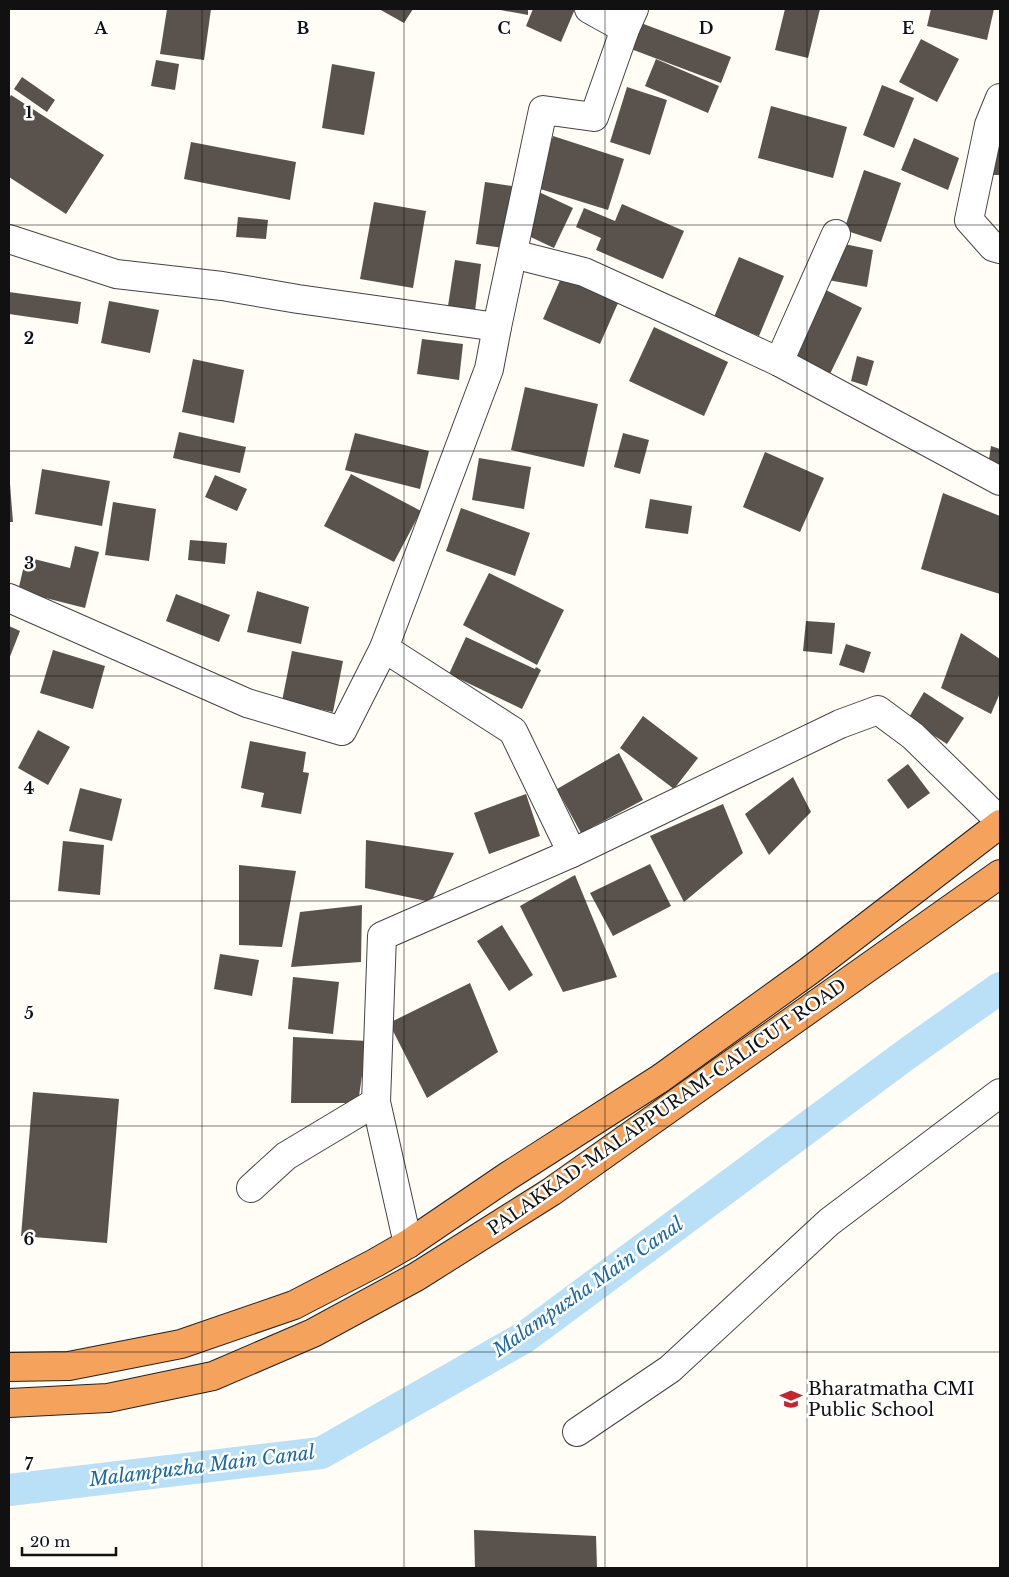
<svg xmlns="http://www.w3.org/2000/svg" width="1009" height="1577" font-family="'Libre Baskerville',serif">
<style>
.lines{fill:none;stroke-linecap:round;stroke-linejoin:round}
.canal{stroke:#b9e0f7;stroke-width:32}
.building{fill:#5a524d}
.street-casing{stroke:#444;stroke-width:30}
.highway-casing{stroke:#222;stroke-width:30}
.street{stroke:#fff;stroke-width:28}
.highway{stroke:#f5a25d;stroke-width:28}
.grid{fill:none;stroke:#111;stroke-width:1;stroke-opacity:0.55}
.labels{text-anchor:middle;dominant-baseline:central;stroke-width:5;stroke-linejoin:round;paint-order:stroke}
.street-label{font-size:18px;fill:#111;stroke:#fff}
.poi-label{font-size:18px;fill:#111;stroke:#fff;text-anchor:start}
.water-label{font-size:19px;font-style:italic;fill:#1768a6;stroke:#fff}
.grid-label{font-size:16px;text-anchor:middle;font-weight:bold;fill:#111;stroke:#fff;stroke-width:5;stroke-linejoin:round;paint-order:stroke}
</style>
<rect width="100%" height="100%" fill="#fffdf5"/>
<g class="lines">
<path class="canal" d="M9,1490L321,1453L525,1337L908,1053L1000,988"/>
</g>
<g class="building">
<path d="M167,9H211L204,60L160,54Z"/>
<path d="M379,9H413L404,23Z"/>
<path d="M495,9H528V15Z"/>
<path d="M533,9H575L561,42L526,26Z"/>
<path d="M785,9H820L808,58L775,50Z"/>
<path d="M931,9H994L987,40L927,26Z"/>
<path d="M641,23L731,57L721,83L631,49Z"/>
<path d="M921,39L959,59L937,102L899,82Z"/>
<path d="M656,59L719,86L708,113L645,86Z"/>
<path d="M156,60L179,64L175,90L151,86Z"/>
<path d="M332,64L375,72L364,135L322,128Z"/>
<path d="M22,77L55,100L47,112L14,89Z"/>
<path d="M882,85L914,98L894,148L863,135Z"/>
<path d="M627,87L667,100L650,155L610,142Z"/>
<path d="M11,95L104,155L66,214L9,177V99Z"/>
<path d="M771,106L847,127L833,178L758,158Z"/>
<path d="M553,136L624,159L608,210L537,188Z"/>
<path d="M914,138L959,158L948,190L901,170Z"/>
<path d="M191,142L296,162L290,200L184,179Z"/>
<path d="M987,144H1000V175H977Z"/>
<path d="M864,170L901,183L881,242L844,230Z"/>
<path d="M485,182L512,186L503,248L476,244Z"/>
<path d="M539,192L573,208L554,248L520,232Z"/>
<path d="M374,202L426,211L413,288L360,279Z"/>
<path d="M622,204L684,231L663,279L596,250L601,238L576,227L584,208L615,221Z"/>
<path d="M238,217L268,220L266,239L236,237Z"/>
<path d="M835,242L873,250L867,287L828,280Z"/>
<path d="M739,257L784,276L759,336L714,317Z"/>
<path d="M455,260L481,264L475,311L448,306Z"/>
<path d="M565,269L622,294L600,344L543,319Z"/>
<path d="M822,288L862,308L829,376L789,356Z"/>
<path d="M9,292L81,302L78,324L9,314Z"/>
<path d="M109,301L159,310L150,353L101,343Z"/>
<path d="M654,327L728,362L704,416L629,381Z"/>
<path d="M422,339L463,344L459,380L417,374Z"/>
<path d="M857,356L874,361L867,386L851,381Z"/>
<path d="M193,359L244,370L234,423L182,412Z"/>
<path d="M525,387L598,404L584,467L511,450Z"/>
<path d="M179,432L246,447L240,473L173,458Z"/>
<path d="M355,433L429,451L420,489L345,470Z"/>
<path d="M623,433L649,440L640,474L614,467Z"/>
<path d="M991,446L1000,449V485L986,479Z"/>
<path d="M765,452L824,478L800,532L743,507Z"/>
<path d="M479,458L531,467L524,509L472,500Z"/>
<path d="M42,469L110,481L102,526L35,514Z"/>
<path d="M351,474L421,511L394,562L324,526Z"/>
<path d="M215,475L247,489L237,511L205,497Z"/>
<path d="M9,484H10L13,522H9Z"/>
<path d="M943,493L1000,516V594L921,569Z"/>
<path d="M650,499L692,506L688,534L645,528Z"/>
<path d="M113,502L156,509L149,561L105,555Z"/>
<path d="M461,508L530,533L515,576L446,551Z"/>
<path d="M190,540L227,543L225,564L188,560Z"/>
<path d="M75,546L99,552L85,608L18,591L26,557L70,568Z"/>
<path d="M489,573L564,610L537,665L463,625Z"/>
<path d="M257,591L309,607L301,644L247,632Z"/>
<path d="M176,594L230,615L219,642L166,621Z"/>
<path d="M806,621L835,623L832,654L803,651Z"/>
<path d="M9,626L20,631L9,659Z"/>
<path d="M961,633L1000,659V693L991,714L941,688Z"/>
<path d="M466,637L535,669L536,667L541,670L522,709L449,674Z"/>
<path d="M846,644L871,652L864,673L839,665Z"/>
<path d="M53,650L105,666L93,709L40,693Z"/>
<path d="M292,651L343,661L333,712L282,701Z"/>
<path d="M924,692L964,718L947,744L908,719Z"/>
<path d="M643,716L698,758L674,789L620,748Z"/>
<path d="M38,730L70,747L48,785L18,768Z"/>
<path d="M250,741L306,752L303,772L309,773L301,814L261,807L264,793L241,788Z"/>
<path d="M619,753L643,800L581,833L557,789Z"/>
<path d="M908,764L930,793L908,809L887,780Z"/>
<path d="M793,777L811,812L769,855L745,814Z"/>
<path d="M80,788L122,799L112,841L69,831Z"/>
<path d="M526,794L540,836L489,854L474,813Z"/>
<path d="M723,804L743,853L684,902L650,836Z"/>
<path d="M366,840L454,853L431,902L365,888Z"/>
<path d="M63,841L104,845L100,895L58,891Z"/>
<path d="M650,864L671,906L613,936L590,893Z"/>
<path d="M239,865L296,871L282,947L239,945Z"/>
<path d="M575,875L617,977L563,992L520,906Z"/>
<path d="M362,905L361,962L291,967L300,912Z"/>
<path d="M502,925L533,975L509,991L477,941Z"/>
<path d="M220,954L259,960L252,996L214,989Z"/>
<path d="M293,977L339,982L333,1034L288,1029Z"/>
<path d="M470,983L498,1052L427,1098L389,1023Z"/>
<path d="M293,1037L367,1041L358,1103H291Z"/>
<path d="M33,1092L119,1099L107,1243L21,1236Z"/>
<path d="M474,1530L596,1536L597,1568H475Z"/>
</g>
<g class="lines">
<g class="street-casing">
<g id="street">
<path d="M589,9L625,29"/>
<path d="M1000,98L989,125L969,220L993,247L1000,249"/>
<path d="M9,239L116,274L222,286L298,299L497,327L543,110L594,117L625,29L634,9"/>
<path d="M513,254L584,272L683,317L779,362L1000,481"/>
<path d="M497,327L489,369L384,648L513,731L572,853"/>
<path d="M779,362L836,234"/>
<path d="M9,598L247,703L342,731L384,648"/>
<path d="M251,1188L286,1156L376,1102"/>
<path d="M408,1244L376,1102L382,936L572,853L840,724L878,710L913,736L1000,821"/>
<path d="M577,1432L670,1369L829,1222L1000,1093"/>
</g>
</g>
<g class="highway-casing">
<g id="highway">
<path d="M9,1367L69,1366L181,1344L294,1305L375,1263L408,1244L508,1176L661,1078L809,971L1000,824"/>
<path d="M9,1403L108,1398L213,1376L313,1333L416,1277L551,1192L1000,874"/>
</g>
</g>
<use href="#street" class="street"/>
<use href="#highway" class="highway"/>
</g>
<path class="grid" d="M202,9V1568M404,9V1568M605,9V1568M807,9V1568M9,225H1000M9,451H1000M9,676H1000M9,901H1000M9,1126H1000M9,1352H1000"/>
<defs>
<g id="school-bare" transform="scale(1.725)"><path d="M0-5L7-2L0 1L-7-2ZM-4 1L0 2.5L4 1V4Q0 6-4 4Z" fill="#c4262e" stroke="#fff" stroke-width="2.5" paint-order="stroke"/></g>
</defs>
<g fill-rule="evenodd">
<use href="#school-bare" x="791" y="1399"/>
</g>
<g class="labels">
<g class="street-label">
<text transform="translate(667 1107) rotate(-35)">PALAKKAD-MALAPPURAM-CALICUT ROAD</text>
</g>
<g class="poi-label">
<text x="808" y="1389">Bharatmatha CMI<tspan x="808" dy="21">Public School</tspan></text>
</g>
<g class="water-label">
<text transform="translate(588 1287) rotate(-35)">Malampuzha Main Canal</text>
<text transform="translate(202 1466) rotate(-7)">Malampuzha Main Canal</text>
</g>
</g>
<g class="grid-label">
<text x="101" y="34">A</text>
<text x="303" y="34">B</text>
<text x="504" y="34">C</text>
<text x="706" y="34">D</text>
<text x="908" y="34">E</text>
<text x="29" y="118">1</text>
<text x="29" y="344">2</text>
<text x="29" y="569">3</text>
<text x="29" y="794">4</text>
<text x="29" y="1019">5</text>
<text x="29" y="1245">6</text>
<text x="29" y="1470">7</text>
</g>
<rect width="1009" height="1577" fill="none" stroke="#111111" stroke-width="20"/>
<path d="M22 1547v8h94v-8" fill="none" stroke="#111111" stroke-width="2.5"/>
<text x="30" y="1547" font-size="15" fill="#111111" stroke="#ffffff" stroke-width="4" paint-order="stroke">20 m</text>
</svg>
